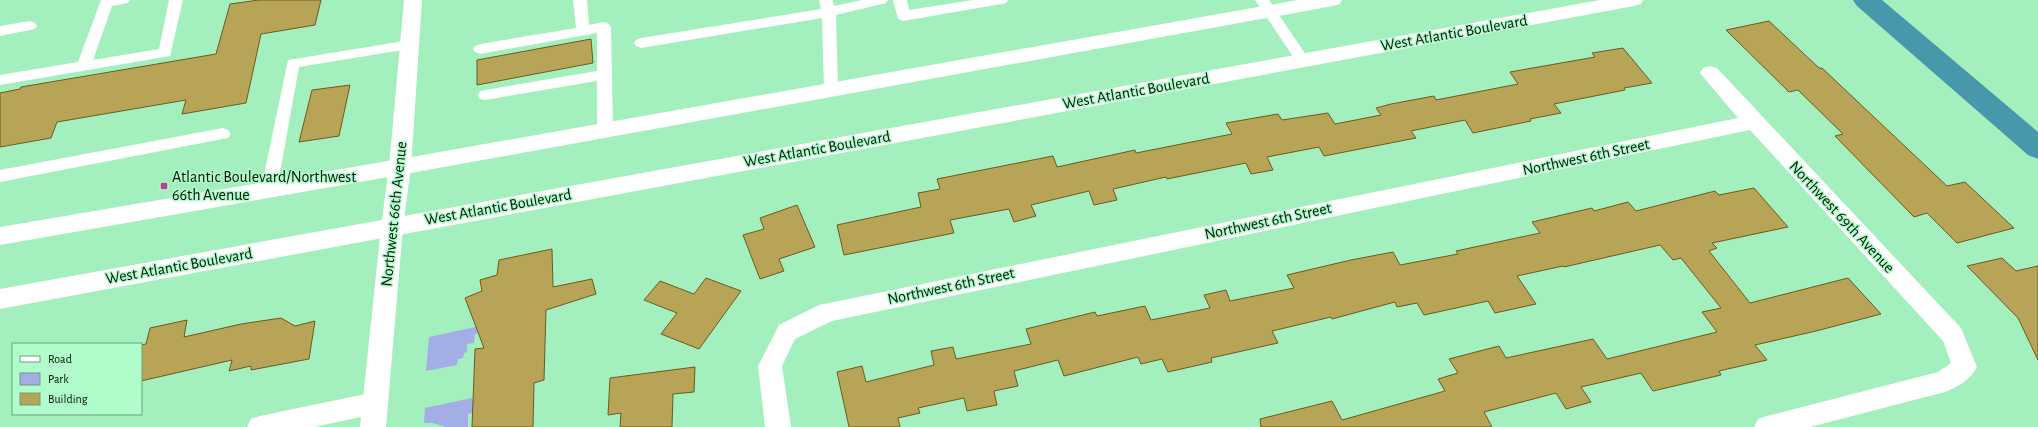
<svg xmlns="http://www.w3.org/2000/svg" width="2038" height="427" font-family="'Alegreya Sans',sans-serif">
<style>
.green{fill:#a2aee5}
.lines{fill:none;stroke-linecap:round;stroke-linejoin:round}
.canal{fill:#4798ab;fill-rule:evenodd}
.building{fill:#b8a457;stroke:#6a5b20}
.lane{fill:#fff;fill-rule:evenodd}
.street{fill:#fff;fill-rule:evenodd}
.secondary{fill:#fff;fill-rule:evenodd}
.primary{fill:#fff;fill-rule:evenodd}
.poi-dot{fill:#b2439f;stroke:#b1fccb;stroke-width:1.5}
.labels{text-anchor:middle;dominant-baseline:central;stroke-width:3;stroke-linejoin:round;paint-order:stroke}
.street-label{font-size:16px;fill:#001707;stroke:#b1fccb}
.poi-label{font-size:16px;fill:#001707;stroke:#b1fccb;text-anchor:start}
</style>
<rect width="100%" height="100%" fill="#a4efbe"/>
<g class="green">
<path d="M522,317L523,324L475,334L474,343L467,344V352L464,353L463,358L458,359L457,365L426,371L429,337Z"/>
<path d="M516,394V403L468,414V427H446L433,423H424L425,408L472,398L473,402Z"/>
</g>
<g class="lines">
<path class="canal" d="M1853,0H1882L2038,132V159L2028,155L1857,6Z"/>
</g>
<g class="building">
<path d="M259,0H321L315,25L261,34L246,103L182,114L186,100L57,122L51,138L0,147V93L20,89L21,87L216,54L230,4Z"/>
<path d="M1769,21L1819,68H1822L1947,186L1965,182L2014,228L1957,243L1927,213L1914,217L1835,136L1843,134L1798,90L1789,92L1726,30Z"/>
<path d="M591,39L593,63L477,85V60Z"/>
<path d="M1623,48L1652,83L1624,88L1625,90L1554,104L1561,113L1530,119L1531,121L1473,133L1465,120L1411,131L1416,138L1324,156L1319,147L1267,157L1273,170L1251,174L1246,163L1167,179L1166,177L1113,189L1117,200L1094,205L1089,191L1031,205L1036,216L1014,222L1009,209L950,220L954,233L844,255L837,225L921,207L918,193L940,189L937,179L1053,156L1057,167L1135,150L1136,153L1232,134L1226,123L1278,114L1282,120L1328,113L1335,124L1381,115L1376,108L1391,104L1434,96L1436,100L1518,84L1510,72L1595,57L1592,53Z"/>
<path d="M350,85L339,136L299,142L312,90Z"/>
<path d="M1754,188L1788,227L1712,243L1717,248L1709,251L1750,303L1848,278L1881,314L1816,331L1755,345L1767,360L1719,371L1721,375L1653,391L1641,373L1581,387L1591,402L1566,409L1556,393L1484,412L1492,427H1261L1260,419L1332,401L1342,420L1445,391L1438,379L1458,373L1449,359L1499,346L1506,358L1593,339L1607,359L1717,332L1702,312L1721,308L1681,258L1673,260L1660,245L1564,267L1563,266L1517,276L1536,304L1495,313L1488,301L1424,315L1417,303L1397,307L1395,302L1332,319L1331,317L1272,331L1278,343L1211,358L1212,362L1168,372L1162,359L1141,364L1138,357L1064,376L1058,360L1014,371L1018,386L994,391L997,405L967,411L964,398L918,408L920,413L898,418L900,427H849L837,372L862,366L866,382L934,365L931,351L953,347L956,359L1031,344L1026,329L1095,312L1097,316L1145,306L1151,320L1210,308L1204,295L1226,290L1230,301L1294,288L1287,275L1351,260L1393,252L1400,265L1458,254L1456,251L1540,233L1532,222L1592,208L1594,211L1628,202L1636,211L1715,191L1719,195Z"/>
<path d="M797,205L815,247L779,259L784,271L760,279L743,235L764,229L760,218Z"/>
<path d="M552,249L553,287L592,279L596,294L546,310L544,380L534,383L533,427H472L475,349L484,348L465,298L482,291L480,280L497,275L499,260Z"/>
<path d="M2002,258L2016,271L2038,266V360L2018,318L1967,266Z"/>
<path d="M706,278L741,291L699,349L661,334L677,313L644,300L660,281L694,294Z"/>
<path d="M281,318L295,326L315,321L309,359L251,370V366L229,371L232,360L141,381V345L146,344L150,328L187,320L184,337L241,324Z"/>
<path d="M695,367L694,392L673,394L672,427H620L621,413L608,415L610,378Z"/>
</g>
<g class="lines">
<g class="lane">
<path d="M101,0H130L128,3L112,6L93,60L159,49L169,0H183L170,56L0,85V75L78,62Z"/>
<path d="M573,0H587L589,25L604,22L609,24L611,27L613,130L610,134L605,135L600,134L597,130V81L485,100L480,99L478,95L480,91L485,90L597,71V33L480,54L475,52L473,49L475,46L480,44L576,28Z"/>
<path d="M819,0H833L834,6L862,0H888L886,3L836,15L838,90L836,94L831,95L826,94L824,90L822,18L641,48L636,46L634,43L636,40L641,38L821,9Z"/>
<path d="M893,0H907L909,10L973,0H1008L1006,3L1001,4L903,21L898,19Z"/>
<path d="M1255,0H1269L1308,58L1310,61L1308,64L1303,66L1298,64Z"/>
<path d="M30,21L35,23L37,26L35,29L0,36V26Z"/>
<path d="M410,40L415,42L417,45L415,48L299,67L277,189L275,193L269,195L263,193L261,189L288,60Z"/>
<path d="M223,128L228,130L231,134L228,138L0,182V170Z"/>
</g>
<g class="street">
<path d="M404,0H422L411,167L408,173L400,175L392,173L389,167Z"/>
<path d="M1710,66L1717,68L1961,328L1977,367C1971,379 1958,387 1945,392L1810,427H1754L1758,419L1767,416L1938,372L1951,363L1943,341L1750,130L832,321L795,339L782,366L791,427H765L758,366L779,325L819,305L1738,118L1700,73L1703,68Z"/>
<path d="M375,392L384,395L387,403L384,411L375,414L314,427H247L251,419L260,416Z"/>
</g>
<path class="secondary" d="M400,159L408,161L411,167L403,227L386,427H360L381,227L389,167L392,161Z"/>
<g class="primary">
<path d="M1298,0H1342L1340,4L1333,6L400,175L0,245V227L400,159Z"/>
<path d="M1600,0H1643L1641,4L1634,6L0,309V289Z"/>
</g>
</g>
<rect class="poi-dot" x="160" y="182" width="8" height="8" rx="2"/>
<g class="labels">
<g class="street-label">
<text transform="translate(1454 33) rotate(-10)">West Atlantic Boulevard</text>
<text transform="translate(1136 91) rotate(-10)">West Atlantic Boulevard</text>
<text transform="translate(817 149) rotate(-10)">West Atlantic Boulevard</text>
<text transform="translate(1586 157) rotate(-12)">Northwest 6th Street</text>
<text transform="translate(498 207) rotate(-10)">West Atlantic Boulevard</text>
<text transform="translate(394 214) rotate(-84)">Northwest 66th Avenue</text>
<text transform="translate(1842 217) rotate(47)">Northwest 69th Avenue</text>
<text transform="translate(1268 221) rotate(-12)">Northwest 6th Street</text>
<text transform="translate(179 266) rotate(-10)">West Atlantic Boulevard</text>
<text transform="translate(951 286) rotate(-12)">Northwest 6th Street</text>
</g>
<g class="poi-label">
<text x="172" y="177">Atlantic Boulevard/Northwest<tspan x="172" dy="18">66th Avenue</tspan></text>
</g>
</g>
<rect x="12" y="343" width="130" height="72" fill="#b1fccb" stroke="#6aa07d"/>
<rect x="20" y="356" width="20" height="6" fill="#ffffff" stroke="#6aa07d"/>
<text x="48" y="363" font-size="12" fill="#001707">Road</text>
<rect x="20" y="373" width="20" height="12" fill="#a2aee5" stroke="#6aa07d"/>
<text x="48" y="383" font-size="12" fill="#001707">Park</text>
<rect x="20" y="393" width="20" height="12" fill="#b8a457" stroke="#6aa07d"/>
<text x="48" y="403" font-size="12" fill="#001707">Building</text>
</svg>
